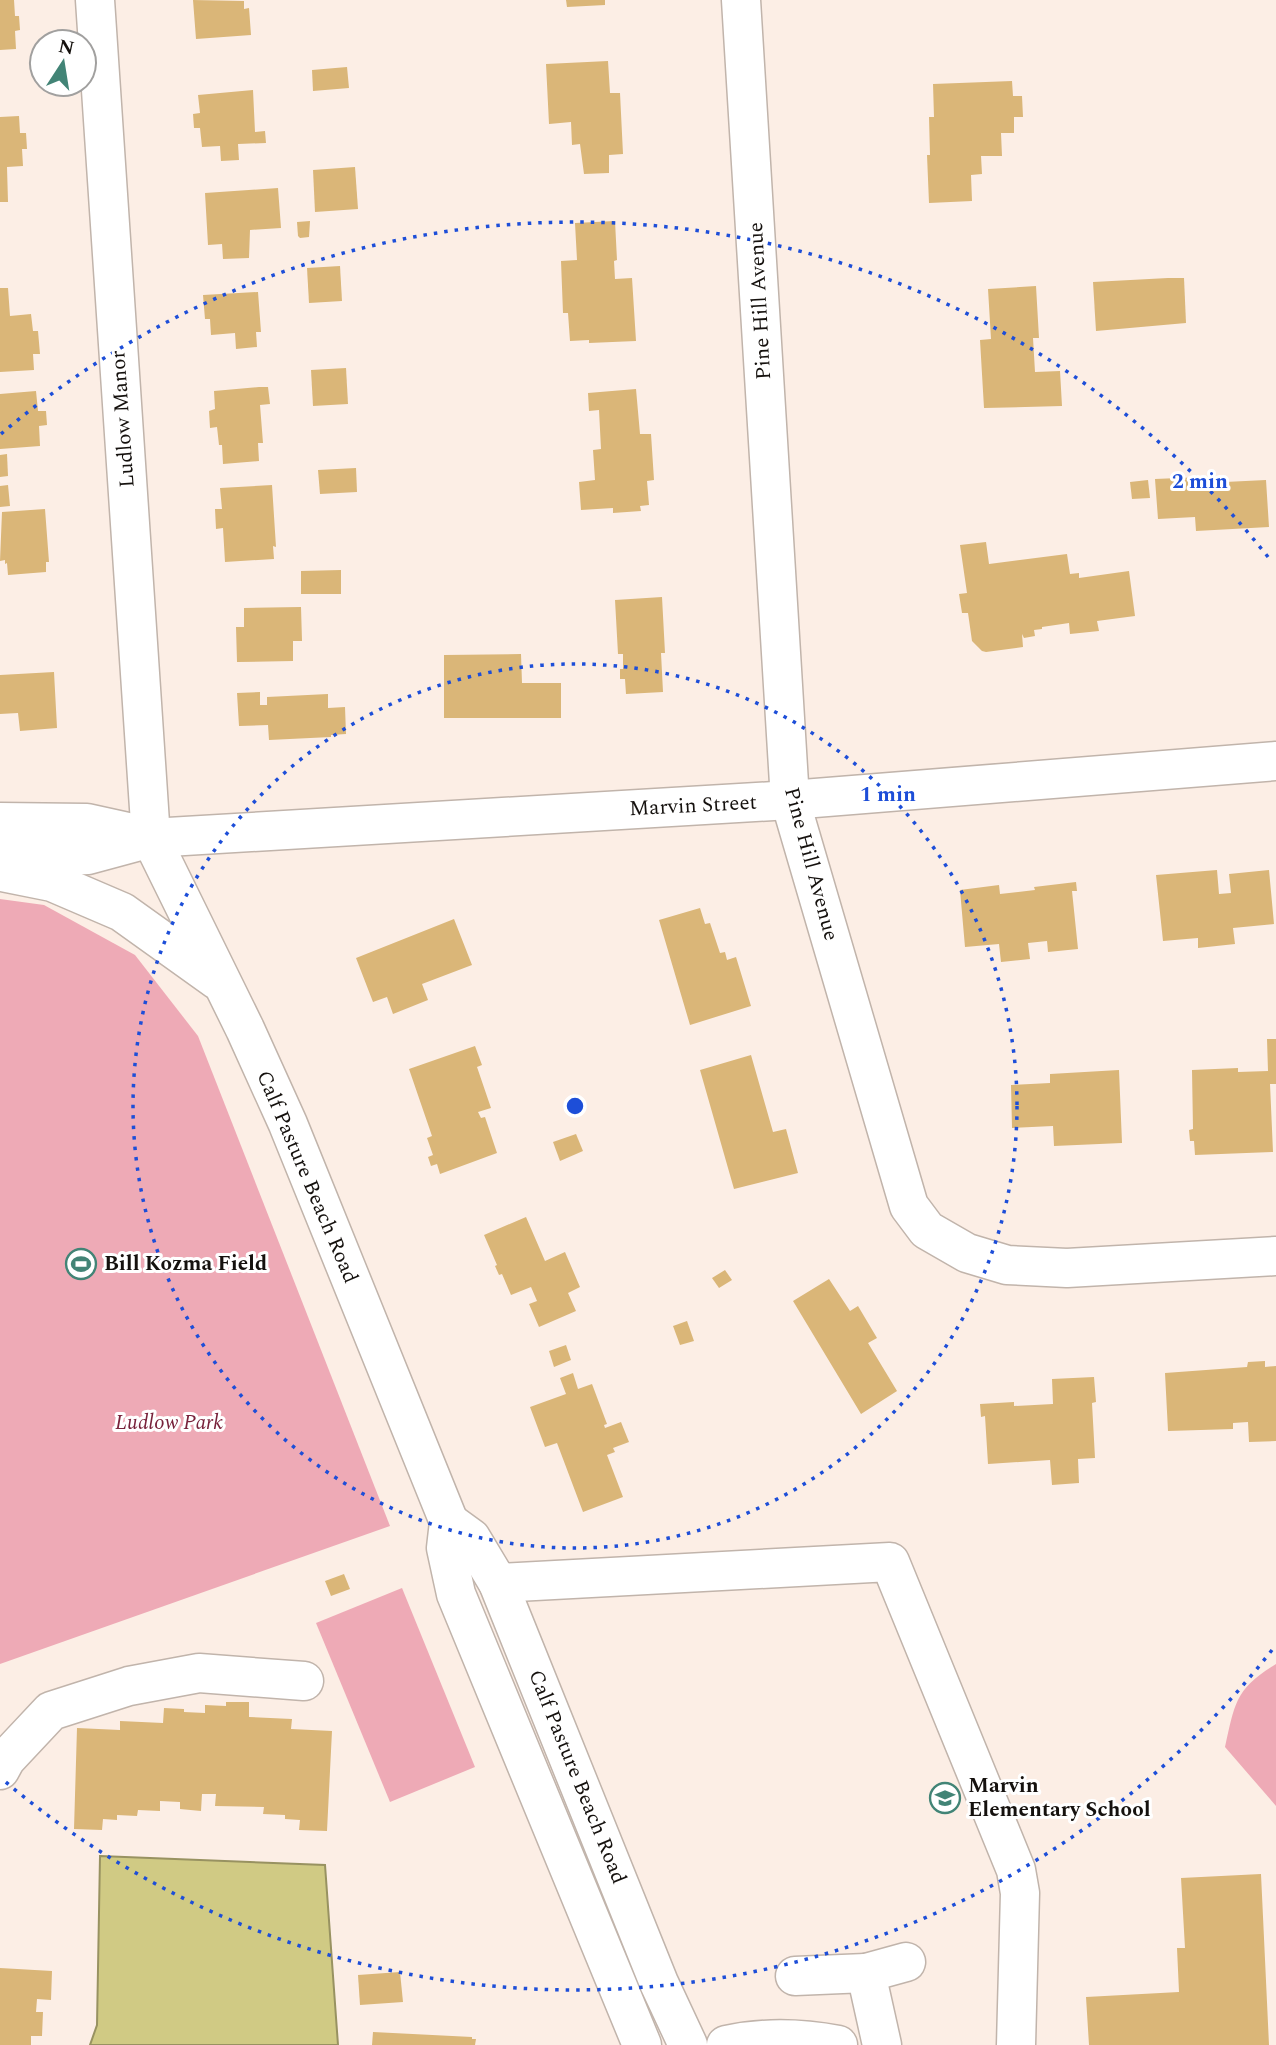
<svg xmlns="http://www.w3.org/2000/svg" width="1276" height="2045" font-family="Spectral,serif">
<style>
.green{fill:#eeaab6}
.water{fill:#d0ca84;stroke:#989261;stroke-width:2}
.building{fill:#dab678}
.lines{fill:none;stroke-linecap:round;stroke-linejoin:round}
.minor-casing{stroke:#c1b4ab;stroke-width:41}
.minor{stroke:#fff;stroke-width:38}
.ring{fill:none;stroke:#1d4ed8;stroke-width:3.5;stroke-dasharray:3.5 7}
.labels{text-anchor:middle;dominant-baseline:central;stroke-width:6;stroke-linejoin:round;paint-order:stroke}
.street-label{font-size:21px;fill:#15110e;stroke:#fff}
.poi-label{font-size:21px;font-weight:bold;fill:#15110e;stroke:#fff;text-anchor:start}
.park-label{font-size:21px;font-style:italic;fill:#78223b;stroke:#fff}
.centre{fill:#1d4ed8;stroke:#fff;stroke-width:3.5}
.ring-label{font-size:21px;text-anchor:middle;font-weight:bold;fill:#1d4ed8;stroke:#fff;stroke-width:6;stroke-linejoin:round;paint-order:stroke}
</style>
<rect width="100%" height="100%" fill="#fceee5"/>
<g class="green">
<path d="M0,899L44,905L135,955L198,1036L390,1526L0,1664Z"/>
<path d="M402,1588L475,1767L390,1802L316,1623Z"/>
<path d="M1276,1664V1806L1225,1747C1235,1703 1235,1689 1276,1664Z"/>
</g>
<path class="water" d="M100,1856L325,1865L338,2045H90L97,2025Z"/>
<g class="building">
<path d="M0,0H14L15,16H19L20,30L15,31L16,49L0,50Z"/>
<path d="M193,0L244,1V9L249,8L251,35L196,39Z"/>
<path d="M566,0H605V5L567,7Z"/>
<path d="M608,61L610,93H620L623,154L609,155V173L584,174L580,144L572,145L571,122L549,124L546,64Z"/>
<path d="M347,67L349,88L313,91L312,70Z"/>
<path d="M1012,81L1013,96H1022L1023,117H1014V133H1001L1002,156H981L982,174L971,175L972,201L929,203L927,155H930L929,117H934L933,84Z"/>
<path d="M253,90L255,132L265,131L266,143L238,144L239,160L221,161L220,146L202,147L200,128H194L193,114L200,113L198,95Z"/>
<path d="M19,116L20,133H26L27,149H22L23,166L7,167L8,202H0V117Z"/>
<path d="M355,167L358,209L315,212L313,170Z"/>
<path d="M278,188L281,228L250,230L249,258L223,259L222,244L208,245L205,193Z"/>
<path d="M310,221L309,237L300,238L298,236L297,222Z"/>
<path d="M615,221L617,260L614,261L615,279L632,278L636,341L589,343V340L570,341L568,313H563L561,261L577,260L575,223Z"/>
<path d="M340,266L342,301L309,303L307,268Z"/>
<path d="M1168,278H1184L1186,323L1096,331L1093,282Z"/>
<path d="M1036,286L1039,338H1033L1035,372L1060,371L1062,406L984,408L980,340L991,339L988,289Z"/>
<path d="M0,288H8L10,316L31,314L33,331H38L40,354H33L34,370L0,372Z"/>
<path d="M258,292L261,332H256L257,347L236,349L235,333L211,335L210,319H205L203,295Z"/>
<path d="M346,368L348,404L313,406L311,370Z"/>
<path d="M259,387H268L270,404L260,405L263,443H258L259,461L223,464L222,445H219L217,427L210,428L209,411L215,409L214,391Z"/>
<path d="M636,389L640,434H651L654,480L647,481L649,505L640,506L641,511L613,513V508L581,510L579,482L595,480L593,450L601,449L599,410L589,411L588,393Z"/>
<path d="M36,391L38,411H46L47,425L39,426L40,446L0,449V394Z"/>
<path d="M7,454L8,476L0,477V455Z"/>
<path d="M356,468L357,492L320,494L318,470Z"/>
<path d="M1225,476V482L1266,480L1269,527L1196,531L1195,517L1158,519L1155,479Z"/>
<path d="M1148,480L1150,498L1132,499L1130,482Z"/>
<path d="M8,485L10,506L0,507V486Z"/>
<path d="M272,485L276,547L273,546L274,559L225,562L223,528L216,529L215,509H222L220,488Z"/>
<path d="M45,509L49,562H46V572L8,575L7,563L5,564V560L0,561L2,512Z"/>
<path d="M986,542L989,564L1067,554L1070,574L1079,573V578L1129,571L1135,616L1097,621L1099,631L1070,634L1069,623L1042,627V629L1034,630L1035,636L1024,638L1022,634L1023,647L986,652L982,651L972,641L968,613H962L959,594L967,593L960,545Z"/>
<path d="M341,570V594H301V571Z"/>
<path d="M662,597L665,653H661L663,692L626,694L625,679H620V669H623V654H618L615,600Z"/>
<path d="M301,607L302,641H293V661L237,662L236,627H244V608Z"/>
<path d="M521,654L522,683H561V718H444V655Z"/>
<path d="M54,672L57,728L20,731L18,713L0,714V675Z"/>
<path d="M260,692V705H267V697L328,694V708L345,707L346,734L331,735V737L269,740L268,725L239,726L237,693Z"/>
<path d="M1217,870L1219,894L1231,893L1229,874L1269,870L1274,924L1233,928L1235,944L1198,948V938L1163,941L1156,875Z"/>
<path d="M1076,882L1077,891H1072L1078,949L1048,952L1047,941L1028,943L1030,959L1001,962L999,944L965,947L960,890L999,885L1000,894L1035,890L1034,887Z"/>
<path d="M700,908L705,924L710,923L720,953L725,952L727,960L736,957L751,1006L690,1025L659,920Z"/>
<path d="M454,919L472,965L422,984L428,1000L393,1014L387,997L373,1002L356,958Z"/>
<path d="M1267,1039H1276V1084H1270L1273,1152L1195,1155L1194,1141H1190L1189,1130L1193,1129L1192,1070L1238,1068V1072L1268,1071Z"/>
<path d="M475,1046L482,1065L477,1067L491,1108L478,1112L481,1118L485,1117L497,1153L440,1174L437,1164L431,1166L428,1157L433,1155L427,1138L432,1136L409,1069Z"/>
<path d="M751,1055L773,1132L786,1129L798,1173L734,1189L700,1070Z"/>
<path d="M1119,1070L1122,1143L1054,1146L1053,1126L1012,1128L1011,1085L1050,1083V1074Z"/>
<path d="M576,1134L583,1151L560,1161L553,1142Z"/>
<path d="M526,1217L545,1261L565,1252L580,1287L568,1293L576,1311L539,1327L529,1304L537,1301L531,1287L511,1295L502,1274L499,1275L495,1266L497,1265L484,1235Z"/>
<path d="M725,1270L732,1280L719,1288L712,1278Z"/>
<path d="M829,1279L850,1311L858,1306L877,1338L868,1343L897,1391L861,1414L793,1301Z"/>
<path d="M687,1321L694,1341L680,1345L673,1326Z"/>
<path d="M566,1345L571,1360L554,1367L549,1351Z"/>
<path d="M1265,1361V1367L1276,1366V1441L1249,1442L1248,1422L1233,1423V1429L1168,1431L1165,1373L1247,1367L1248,1362Z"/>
<path d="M573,1373L578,1389L592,1384L607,1424L604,1425L605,1428L621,1422L629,1442L613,1448L615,1452L607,1455L623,1497L583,1512L557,1443L545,1447L530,1407L566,1394L560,1378Z"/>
<path d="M1094,1377L1096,1402L1092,1403L1095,1458L1078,1459L1079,1483L1052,1485L1050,1460L988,1464L985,1416L981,1417L980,1404L1014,1402V1406L1053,1404L1052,1379Z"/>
<path d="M344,1574L350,1589L331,1596L325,1581Z"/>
<path d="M226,1702H249V1717L292,1719L291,1729L332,1731L327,1831L299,1830L300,1820L285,1819V1815L263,1814L264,1807L215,1806L216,1794H202L201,1811L180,1809V1802L160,1801V1811L138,1810L137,1816L117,1815V1820L103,1819L102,1830L74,1829L77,1728L120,1730V1721L163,1723L164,1708L184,1709V1712L205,1713V1705L226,1706Z"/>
<path d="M1261,1874L1269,2045H1089L1086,1997L1179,1992L1177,1948H1185L1181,1878Z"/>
<path d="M0,1968L52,1971L51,2000L37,1999L36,2012H43L42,2036H31V2045H0Z"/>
<path d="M400,1972L403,2002L360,2005L358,1975Z"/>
<path d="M373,2032L472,2037V2039H476L475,2045H372Z"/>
</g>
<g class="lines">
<g class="minor-casing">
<g id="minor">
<path d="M95,0L151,838L245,1029L288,1124L449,1522L446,1548L456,1594L642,2045"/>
<path d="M741,0L790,800L909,1206L927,1230L967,1253L1007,1265L1067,1268L1276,1256"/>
<path d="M0,822L87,823L146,836"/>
<path d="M0,859L88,855L151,838L790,800L1276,761"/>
<path d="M2,872L52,882L122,912L217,980"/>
<path d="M449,1522L471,1538L498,1583L659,1983L688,2045"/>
<path d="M498,1583L890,1562L1016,1870L1020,1893L1016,2045"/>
<path d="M0,1770L6,1759L51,1711L129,1686L199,1673L304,1681"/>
<path d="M795,1976L866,1973"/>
<path d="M726,2045C763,2037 801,2038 838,2045"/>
<path d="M882,2045L866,1973L906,1962"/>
</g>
</g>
<use href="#minor" class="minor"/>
</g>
<g class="ring">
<circle cx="575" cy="1106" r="442"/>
<path d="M1272 1650A884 884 0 0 1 1 1778M1 434A884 884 0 0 1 1272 562"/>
</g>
<defs>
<g id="stadium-ring" transform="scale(1.575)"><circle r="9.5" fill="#fff" stroke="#428476" stroke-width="1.5"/><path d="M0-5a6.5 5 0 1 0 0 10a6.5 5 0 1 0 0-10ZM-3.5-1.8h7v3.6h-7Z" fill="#428476"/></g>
<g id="school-ring" transform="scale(1.575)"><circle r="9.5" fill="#fff" stroke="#428476" stroke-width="1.5"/><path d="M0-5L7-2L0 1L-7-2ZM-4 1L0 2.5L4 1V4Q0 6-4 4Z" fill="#428476"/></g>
</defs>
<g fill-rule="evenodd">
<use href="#stadium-ring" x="81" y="1264"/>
<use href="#school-ring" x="945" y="1798"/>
</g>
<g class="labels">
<g class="street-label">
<text transform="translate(760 301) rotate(-93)">Pine Hill Avenue</text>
<text transform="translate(123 419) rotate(-94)">Ludlow Manor</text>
<text transform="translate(693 806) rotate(-3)">Marvin Street</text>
<text transform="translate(811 864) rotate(75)">Pine Hill Avenue</text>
<text transform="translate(307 1177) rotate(67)">Calf Pasture Beach Road</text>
<text transform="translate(577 1777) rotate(68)">Calf Pasture Beach Road</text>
</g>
<g class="poi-label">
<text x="104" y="1264">Bill Kozma Field</text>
<text x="968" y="1786">Marvin<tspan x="968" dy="24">Elementary School</tspan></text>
</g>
<g class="park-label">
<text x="169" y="1423">Ludlow Park</text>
</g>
</g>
<circle cx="575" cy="1106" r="10" class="centre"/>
<g class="ring-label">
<text x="1200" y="488">2 min</text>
<text x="888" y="801">1 min</text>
</g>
<g transform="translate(63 63) rotate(12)"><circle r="33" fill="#ffffff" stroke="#a1a09f" stroke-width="2"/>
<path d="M0-5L12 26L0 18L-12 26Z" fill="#428476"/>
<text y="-10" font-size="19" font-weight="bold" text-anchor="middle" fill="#15110e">N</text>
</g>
</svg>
